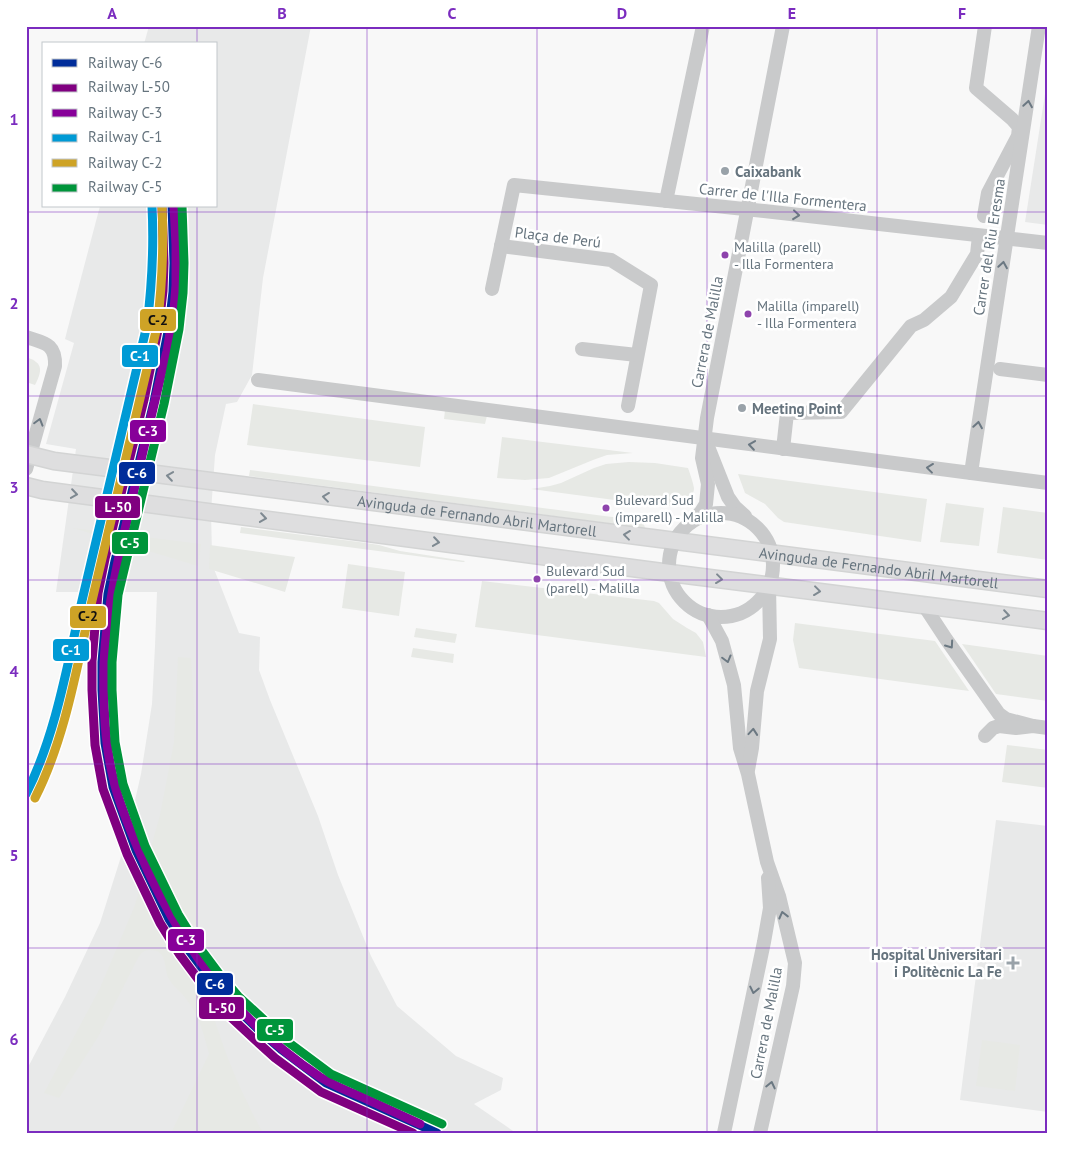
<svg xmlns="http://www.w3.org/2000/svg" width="1074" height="1159" font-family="'PT Sans',sans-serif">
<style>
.built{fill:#e8e9e9}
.green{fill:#e7e9e5}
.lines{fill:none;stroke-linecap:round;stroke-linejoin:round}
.major-casing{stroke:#d3d4d4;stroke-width:19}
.minor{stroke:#c9cacb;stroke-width:14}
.major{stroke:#dededf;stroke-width:16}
.major-bridge-casing{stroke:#d3d4d4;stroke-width:19;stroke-linecap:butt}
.major-bridge{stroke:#dededf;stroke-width:16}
.rail-1-casing{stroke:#fff;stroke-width:12}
.rail-2-casing{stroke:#fff;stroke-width:12}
.rail-3-casing{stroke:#fff;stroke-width:12}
.rail-4-casing{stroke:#fff;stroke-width:12}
.rail-5-casing{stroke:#fff;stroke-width:12}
.rail-6-casing{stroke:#fff;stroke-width:12}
.rail-1{stroke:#002d9a;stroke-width:9}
.rail-2{stroke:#800080;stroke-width:9}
.rail-3{stroke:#870099;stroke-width:9}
.rail-4{stroke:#009ad5;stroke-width:9}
.rail-5{stroke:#cea326;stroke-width:9}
.rail-6{stroke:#00953b;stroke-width:9}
.oneway{stroke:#6b7882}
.oneway2{stroke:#7e8991}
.grid{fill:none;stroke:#7b2cbf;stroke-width:1;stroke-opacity:0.55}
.poi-dot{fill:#99a2a9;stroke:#fff;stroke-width:2}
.bus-dot{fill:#8e44ad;stroke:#fff;stroke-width:2}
.labels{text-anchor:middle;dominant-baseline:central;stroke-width:5;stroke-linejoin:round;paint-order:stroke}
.bus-label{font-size:14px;fill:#66747e;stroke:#fff;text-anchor:start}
.poi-label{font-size:15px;font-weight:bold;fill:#66747e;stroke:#fff;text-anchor:start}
.street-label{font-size:15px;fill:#66747e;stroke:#fff}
.line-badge{stroke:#fff;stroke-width:2}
.badge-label{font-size:14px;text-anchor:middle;font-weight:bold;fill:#fff}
.pale-badge-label{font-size:14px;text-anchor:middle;font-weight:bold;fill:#111}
.neatline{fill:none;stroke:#7b2cbf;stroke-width:2}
.grid-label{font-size:16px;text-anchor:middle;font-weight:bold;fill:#7b2cbf}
</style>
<rect width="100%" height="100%" fill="#f8f8f8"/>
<g class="built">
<path d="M149,26H311L263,278L252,375L237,402L226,404L215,455L211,512L212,554L214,569L239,633L260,637L259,670L270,700L318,816L338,875L371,956L397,1006L456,1056L503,1078L501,1090L474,1104L516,1133H26V1071L65,997L100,923L125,844L141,774L152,704L155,646L157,592H56L76,449L46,444L74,343L65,339L67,331L100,206H216V44H144Z"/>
<path d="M1048,75V225L1025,222Z"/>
<path d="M996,820L1048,826V1112L960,1100Z"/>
</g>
<g class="green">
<path d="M26,357C44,363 42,371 35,385L26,382Z"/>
<path d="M253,404L425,427L420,467L247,445Z"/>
<path d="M445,410L487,416L485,424L444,419Z"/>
<path d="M502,437L633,453L607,455L593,460L549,478L525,480L497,478Z"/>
<path d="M629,462L655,463L688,468C690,474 693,482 694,488C694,503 671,507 660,506L531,489L550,486L561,483L594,468L606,464Z"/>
<path d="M250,470L643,521L645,528L249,476Z"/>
<path d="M738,474L927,499L921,542L784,522L778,518L765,504L745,493Z"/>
<path d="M946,503L984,508L979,546L940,542Z"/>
<path d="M1003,507L1048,513V560L997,553Z"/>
<path d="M241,527L359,542L379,545L400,551L465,561L464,562H462L240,533Z"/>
<path d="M73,528L201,544L198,566Z"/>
<path d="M210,545L295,557L285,592L209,569Z"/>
<path d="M348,564L405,572L399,616L342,608Z"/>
<path d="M482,581L654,601L659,603L673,619L687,628L696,633L703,642L706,657L475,627Z"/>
<path d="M795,623L935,641L969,691L799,668L793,640Z"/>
<path d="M416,628L457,634L455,643L414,637Z"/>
<path d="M962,644L1048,656V701L996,694Z"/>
<path d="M413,648L454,654L453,663L411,657Z"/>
<path d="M178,657L191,658C193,697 197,737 197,776C197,821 195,867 198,912C200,953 206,997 220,1036C231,1069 246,1102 263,1133H171L209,1054C204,1035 199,1015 187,1000C182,992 173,987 169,979C163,969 169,950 150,950C144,950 141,953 138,958L98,1037L59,1098L44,1093L100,988L135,905L160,815L174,742Z"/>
<path d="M1007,745L1048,750V788L1002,782Z"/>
<path d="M982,1040L1020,1045L1015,1091L976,1086Z"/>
</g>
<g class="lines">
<g class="major-casing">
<g id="major">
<path id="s1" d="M125,470L1048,589"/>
<path d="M26,486L42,490L670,573L1048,621"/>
</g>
</g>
<g class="minor">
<path d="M666,201L703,26"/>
<path d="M984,216L988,193L1018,136L1019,127L1012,119L976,88L985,26"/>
<path d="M501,246L611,260L651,285L628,406"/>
<path d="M492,289L514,185L764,211L1048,243"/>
<path d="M26,337C44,343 56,343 55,366L26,469"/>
<path d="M582,349L637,355"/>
<path d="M1000,369L1048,375"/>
<path d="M258,380L1048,483"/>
<path d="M705,439L728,497L735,507L745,516"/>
<path d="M783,449L787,413L841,412L911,326L924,320L951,297L977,254L979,236"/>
<path d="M971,473L1039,26"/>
<circle cx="721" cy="565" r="52"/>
<path d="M690,523L701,512L706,504L708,484L702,458L707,418L783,26"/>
<path d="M923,604L946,639L999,714L1006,719L1033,726"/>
<path d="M708,615L722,641L734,685L740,748L748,774L767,862L779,896L795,963L793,986L760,1133"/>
<path d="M985,736L993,728L999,726L1016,728L1033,726L1048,728"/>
<path d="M748,770L752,748L757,691L770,639L769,586"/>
<path d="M724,1133L764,942L770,908L768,878"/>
</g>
<use href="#major" class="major"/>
<g class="major-bridge-casing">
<path id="major-bridge" d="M26,454L54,461L125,470"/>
</g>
<use href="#major-bridge" class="major-bridge"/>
<g class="rail-1-casing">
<path id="rail-1" d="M172,206L174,263L173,292L169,327L154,402L115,561L108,594L102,662V690L105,743L113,787L136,850L169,919L188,949L212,981L231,1003L259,1030L282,1050L326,1083L437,1133"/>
</g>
<g class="rail-2-casing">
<path id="rail-2" d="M162,206L164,263L163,291L159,325L144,400L105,559L98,593L92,661V690L95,745L103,789L127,854L160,923L180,955L204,987L223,1010L252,1037L275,1058L321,1092L413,1133"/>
</g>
<g class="rail-3-casing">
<path id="rail-3" d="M174,206L176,245V285L174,310L167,351C155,399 144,447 133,495C120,550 107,605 104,662C103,700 104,740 113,777C118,801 128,824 137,846C176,940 235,1021 320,1077C333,1085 347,1091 362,1097C381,1106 401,1115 420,1124"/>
</g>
<g class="rail-4-casing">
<path id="rail-4" d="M26,794C55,737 67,667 81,605C103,512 125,418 147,325C152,285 154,246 152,206"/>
</g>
<g class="rail-5-casing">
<path id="rail-5" d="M35,798C64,741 76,672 90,609C113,515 135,421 157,327C162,287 164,247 162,206"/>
</g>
<g class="rail-6-casing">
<path id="rail-6" d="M182,206L184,263L183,293L179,329L164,404L118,595L112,662V690L115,742L123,784L145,846L178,914L196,943L220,975L238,996L288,1042L331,1074L442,1124"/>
</g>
<use href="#rail-1" class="rail-1"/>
<use href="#rail-2" class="rail-2"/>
<use href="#rail-3" class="rail-3"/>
<use href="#rail-4" class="rail-4"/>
<use href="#rail-5" class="rail-5"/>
<use href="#rail-6" class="rail-6"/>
</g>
<defs><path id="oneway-chevron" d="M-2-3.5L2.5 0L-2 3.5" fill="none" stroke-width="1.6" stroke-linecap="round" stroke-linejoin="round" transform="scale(1.25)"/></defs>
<g class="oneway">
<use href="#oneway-chevron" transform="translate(1028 104) rotate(-81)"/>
<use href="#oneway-chevron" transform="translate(796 215) rotate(6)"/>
<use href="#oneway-chevron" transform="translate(1003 265) rotate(-81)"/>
<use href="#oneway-chevron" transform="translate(39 422) rotate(-74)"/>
<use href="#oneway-chevron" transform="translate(978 425) rotate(-81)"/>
<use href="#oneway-chevron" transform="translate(752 445) rotate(-172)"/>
<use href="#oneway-chevron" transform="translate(930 468) rotate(-173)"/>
<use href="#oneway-chevron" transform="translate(950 645) rotate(55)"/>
<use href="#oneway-chevron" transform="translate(727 659) rotate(75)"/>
<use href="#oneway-chevron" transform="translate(753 732) rotate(-85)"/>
<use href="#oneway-chevron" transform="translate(783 915) rotate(-104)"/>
<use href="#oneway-chevron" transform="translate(754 990) rotate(102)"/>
<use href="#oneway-chevron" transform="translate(771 1085) rotate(-77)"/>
</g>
<g class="oneway2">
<use href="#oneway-chevron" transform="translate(170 476) rotate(-172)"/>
<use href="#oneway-chevron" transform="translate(74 494) rotate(8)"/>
<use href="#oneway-chevron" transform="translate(326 497) rotate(-173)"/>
<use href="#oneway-chevron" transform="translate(263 518) rotate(8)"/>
<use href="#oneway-chevron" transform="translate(627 535) rotate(-173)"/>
<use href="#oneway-chevron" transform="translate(436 542) rotate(8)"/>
<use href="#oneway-chevron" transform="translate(719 579) rotate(7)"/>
<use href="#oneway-chevron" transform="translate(817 591) rotate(7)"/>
<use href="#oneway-chevron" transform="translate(1006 615) rotate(8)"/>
</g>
<path class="grid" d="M197,26V44M367,26V1133M537,26V1133M707,26V1133M877,26V1133M197,206V1133M26,212H1048M26,396H1048M26,580H1048M26,764H1048M26,948H1048"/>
<g class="poi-dot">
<circle cx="725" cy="171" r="5"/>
<circle cx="742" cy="408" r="5"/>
<path d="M1010.5 955.5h5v5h5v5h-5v5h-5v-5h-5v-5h5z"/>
</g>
<g class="bus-dot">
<circle cx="725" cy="255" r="4.5"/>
<circle cx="748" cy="314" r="4.5"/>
<circle cx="606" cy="508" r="4.5"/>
<circle cx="537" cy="579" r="4.5"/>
</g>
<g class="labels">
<g class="bus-label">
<text x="734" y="247">Malilla (parell)<tspan x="734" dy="17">- Illa Formentera</tspan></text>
<text x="757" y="306">Malilla (imparell)<tspan x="757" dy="17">- Illa Formentera</tspan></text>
<text x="615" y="500">Bulevard Sud<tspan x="615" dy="17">(imparell) - Malilla</tspan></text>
<text x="546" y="571">Bulevard Sud<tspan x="546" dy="17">(parell) - Malilla</tspan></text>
</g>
<g class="poi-label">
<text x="735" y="171">Caixabank</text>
<text x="752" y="408">Meeting Point</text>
<text x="1002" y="954" text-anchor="end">Hospital Universitari<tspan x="1002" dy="17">i Politècnic La Fe</tspan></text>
</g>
<g class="street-label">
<text transform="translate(783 197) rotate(6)">Carrer de l'Illa Formentera</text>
<text transform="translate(558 237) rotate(7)">Plaça de Perú</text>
<text transform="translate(989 247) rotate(-81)">Carrer del Riu Eresma</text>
<text transform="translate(707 332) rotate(-79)">Carrera de Malilla</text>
<text stroke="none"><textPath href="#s1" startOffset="355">Avinguda de Fernando Abril Martorell</textPath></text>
<text stroke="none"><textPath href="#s1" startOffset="760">Avinguda de Fernando Abril Martorell</textPath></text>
<text transform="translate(766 1023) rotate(-79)">Carrera de Malilla</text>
</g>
</g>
<g class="line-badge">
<rect x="139" y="308" width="38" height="24" rx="5" fill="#cea326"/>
<rect x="121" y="344" width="38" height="24" rx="5" fill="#009ad5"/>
<rect x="129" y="419" width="38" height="24" rx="5" fill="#870099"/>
<rect x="118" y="461" width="38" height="24" rx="5" fill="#002d9a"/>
<rect x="94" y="495" width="47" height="24" rx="5" fill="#800080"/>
<rect x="111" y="531" width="38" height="24" rx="5" fill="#00953b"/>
<rect x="69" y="605" width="38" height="24" rx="5" fill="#cea326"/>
<rect x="52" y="638" width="38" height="24" rx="5" fill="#009ad5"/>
<rect x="167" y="928" width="38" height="24" rx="5" fill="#870099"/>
<rect x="196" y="972" width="38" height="24" rx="5" fill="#002d9a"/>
<rect x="198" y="996" width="47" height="24" rx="5" fill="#800080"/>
<rect x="256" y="1018" width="38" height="24" rx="5" fill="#00953b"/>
</g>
<g class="badge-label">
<text x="140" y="361">C-1</text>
<text x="148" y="436">C-3</text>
<text x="137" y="478">C-6</text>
<text x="118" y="512">L-50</text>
<text x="130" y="548">C-5</text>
<text x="71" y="655">C-1</text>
<text x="186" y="945">C-3</text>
<text x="215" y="989">C-6</text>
<text x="222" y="1013">L-50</text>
<text x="275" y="1035">C-5</text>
</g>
<g class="pale-badge-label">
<text x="158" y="325">C-2</text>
<text x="88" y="621">C-2</text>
</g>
<rect width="1074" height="1159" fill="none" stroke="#ffffff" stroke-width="55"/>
<rect x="42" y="42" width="175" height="165" fill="#ffffff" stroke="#c2c7cb"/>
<rect x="52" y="59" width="25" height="8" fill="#002d9a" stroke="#c2c7cb"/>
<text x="88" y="68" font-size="15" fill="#66747e">Railway C-6</text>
<rect x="52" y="84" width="25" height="8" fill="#800080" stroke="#c2c7cb"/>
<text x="88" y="92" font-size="15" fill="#66747e">Railway L-50</text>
<rect x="52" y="109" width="25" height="8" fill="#870099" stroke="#c2c7cb"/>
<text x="88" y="118" font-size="15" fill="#66747e">Railway C-3</text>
<rect x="52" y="134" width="25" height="8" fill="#009ad5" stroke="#c2c7cb"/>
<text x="88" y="142" font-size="15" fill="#66747e">Railway C-1</text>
<rect x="52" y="159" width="25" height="8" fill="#cea326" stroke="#c2c7cb"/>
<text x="88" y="168" font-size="15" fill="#66747e">Railway C-2</text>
<rect x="52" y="184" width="25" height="8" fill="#00953b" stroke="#c2c7cb"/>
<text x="88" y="192" font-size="15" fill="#66747e">Railway C-5</text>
<rect x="28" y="28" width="1018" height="1104" class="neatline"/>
<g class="grid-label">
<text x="112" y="19">A</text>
<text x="282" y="19">B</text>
<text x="452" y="19">C</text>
<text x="622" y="19">D</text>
<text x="792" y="19">E</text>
<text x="962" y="19">F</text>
<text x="14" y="125">1</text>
<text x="14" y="309">2</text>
<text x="14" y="493">3</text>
<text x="14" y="677">4</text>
<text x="14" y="861">5</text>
<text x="14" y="1045">6</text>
</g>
</svg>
